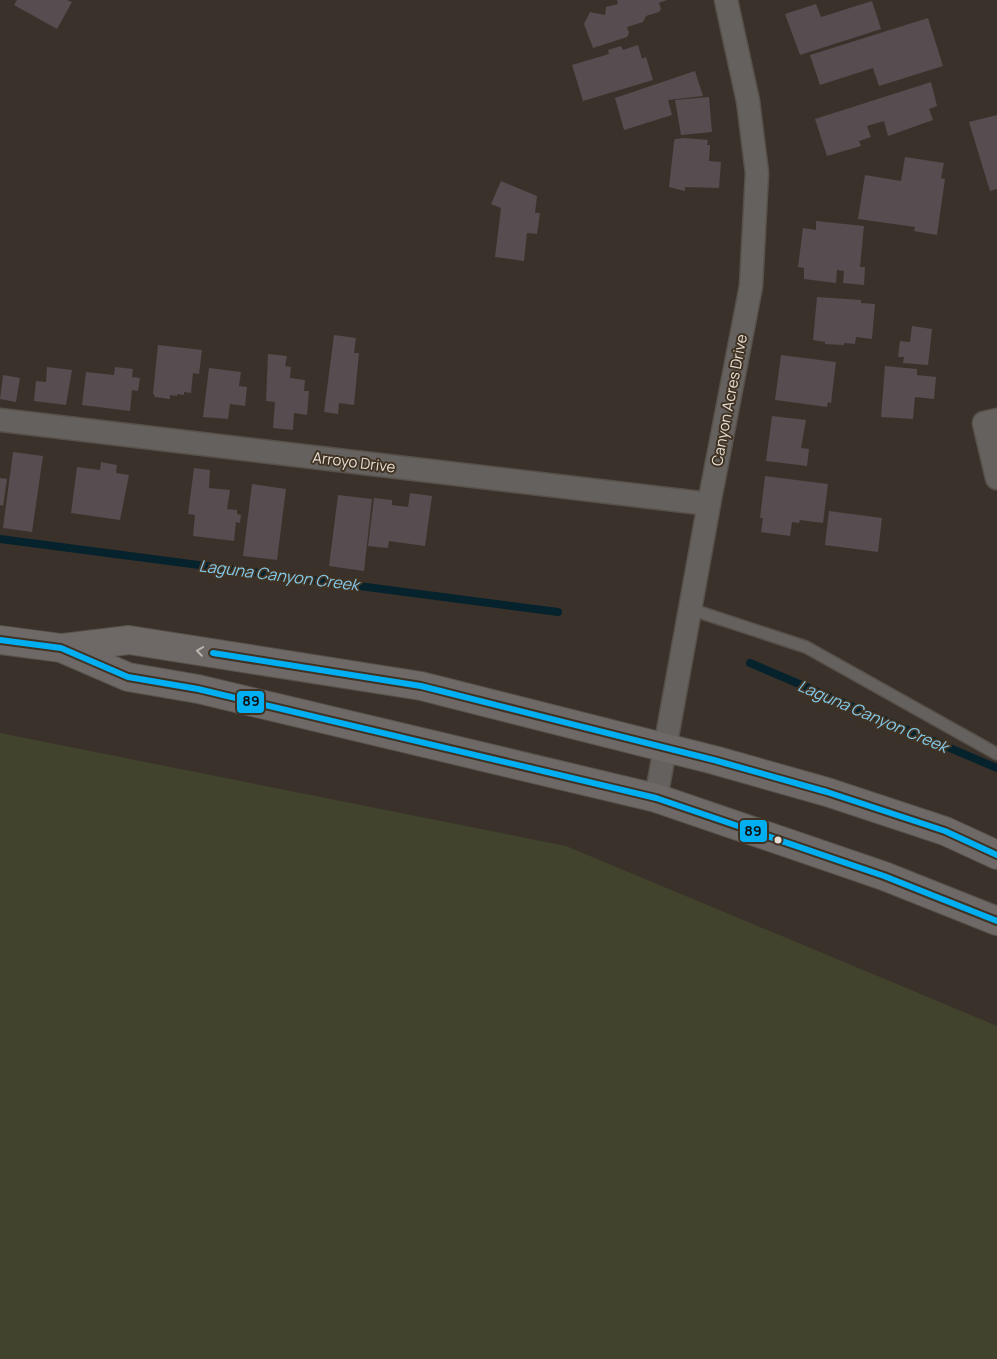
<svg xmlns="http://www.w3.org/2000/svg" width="997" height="1359" font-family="Manrope,sans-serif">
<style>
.green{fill:#41432d}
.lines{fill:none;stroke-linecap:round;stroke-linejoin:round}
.stream{stroke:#06222d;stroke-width:8}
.building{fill:#554d4f}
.lane-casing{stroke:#57514a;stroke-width:14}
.street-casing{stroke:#57514a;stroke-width:25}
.primary-casing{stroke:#57514a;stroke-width:30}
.lane{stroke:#65615f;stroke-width:11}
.street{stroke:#65615f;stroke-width:22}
.primary{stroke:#6e6866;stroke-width:28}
.bus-1-casing{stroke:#403324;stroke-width:10}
.bus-1{stroke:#00aff2;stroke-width:6}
.oneway{stroke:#bbb4ad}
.bus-dot{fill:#e5ddd3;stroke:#403324;stroke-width:2}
.labels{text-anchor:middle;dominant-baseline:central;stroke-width:4;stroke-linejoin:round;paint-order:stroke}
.street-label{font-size:15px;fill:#e5ddd3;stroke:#403324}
.water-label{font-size:16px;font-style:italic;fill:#83c9ea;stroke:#403324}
.line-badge{stroke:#403324;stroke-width:2}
.pale-badge-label{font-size:14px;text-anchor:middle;font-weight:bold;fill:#111}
</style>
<rect width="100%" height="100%" fill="#3a322a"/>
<path class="green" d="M0,733L566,846L997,1026V1359H0Z"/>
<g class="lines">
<g class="stream">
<path d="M0,539L558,612"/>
<path d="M750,663L997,768"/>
</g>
</g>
<g class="building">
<path d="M17,0H67L72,2L57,29L14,5Z"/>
<path d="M617,0H667L659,3L661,9L659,12L646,16L643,22L627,27L629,33L627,37L593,48L584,24L590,12L605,15L606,7L618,4Z"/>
<path d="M872,1L881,29L800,55L785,14L816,4L821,17Z"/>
<path d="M928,18L943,66L879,86L873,68L820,85L810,55Z"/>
<path d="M638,45L642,59L646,57L653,80L583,101L572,65L609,54L608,50L621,46L623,50Z"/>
<path d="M695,71L703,96L668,100L672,115L624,130L615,98Z"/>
<path d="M931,82L937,106L929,109L933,120L888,136L884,121L867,126L871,137L859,141L861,146L827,156L815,119Z"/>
<path d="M709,97L712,132L681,135L675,100Z"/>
<path d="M997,115V189L990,191L969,122Z"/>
<path d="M685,138L708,140L707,145H710L709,161L721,162L719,188L685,187V191L669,187L674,142L675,139Z"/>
<path d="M905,157L944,163L941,178L945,179L937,235L914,231L915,227L858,219L865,175L901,181Z"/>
<path d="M501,181L537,196L535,213H540L537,234L527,233L524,261L495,257L501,208L491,204Z"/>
<path d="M816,221L864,226L860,267H865L864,285L843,283L844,271L837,270L836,283L804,279V268L798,267L803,228L816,230Z"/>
<path d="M817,297L861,300V303L875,304L872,339L856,337L855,344L844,343V345L825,344V342L813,340Z"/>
<path d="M912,326L932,329L928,365L903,363L904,357H898L900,341L910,342Z"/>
<path d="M334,335L356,338L354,353H359L354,405L339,403L338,414L324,412Z"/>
<path d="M158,345L202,350L199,374L193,373L191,393L184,392V395L177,394V396L170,395V399L155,397L153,393Z"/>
<path d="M268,354L287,356L285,366L291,367L290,378L305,380L304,391H309L307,415L294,413L293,430L273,428L275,402L266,401Z"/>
<path d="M781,355L836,362L831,403L828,402L827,407L775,400Z"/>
<path d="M885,366L917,369V375L936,377L934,399L915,397L913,419L881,417Z"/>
<path d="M47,367L72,370L66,405L34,401L36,381L46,382Z"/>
<path d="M115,367L133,369L132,377L140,378L138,391L132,390L130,411L82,405L86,372L114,375Z"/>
<path d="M209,368L241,372L239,386L247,387L245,406L230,404L228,419L203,417Z"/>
<path d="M3,375L20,378L16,402L0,399Z"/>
<path d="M772,416L806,420L801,448L809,449L807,466L766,461Z"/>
<path d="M13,452L43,456L32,532L3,528Z"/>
<path d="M101,462L117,465L116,473L129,475L120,520L71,513L77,467L100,470Z"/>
<path d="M194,468L210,470L209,488L230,490L227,509L237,510V514L241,515L240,523L236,522L234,541L193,536L195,515L188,514Z"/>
<path d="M765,476L828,484L823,523L800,520L799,523L792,522L790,536L761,532L763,518H760Z"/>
<path d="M0,478L7,479L3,506L0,505Z"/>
<path d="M252,484L286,489L277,560L243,556Z"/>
<path d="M410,493L432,496L425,546L389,541L388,548L368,546L374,498L392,500V505L408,507Z"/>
<path d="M338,495L372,499L364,571L329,566Z"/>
<path d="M829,511L882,518L878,552L825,545Z"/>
</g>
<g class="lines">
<g class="lane-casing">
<path id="lane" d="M690,609L806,647L997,754"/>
</g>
<g class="street-casing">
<g id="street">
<path d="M0,420L709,504"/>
<path d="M997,420L984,423L997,478"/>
<path d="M656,798L709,504L751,286L757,173L748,101L726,0"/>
</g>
</g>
<g class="primary-casing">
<g id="primary">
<path d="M0,640L61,648L128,677L198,689L656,798L884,876L997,921"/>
<path d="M63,648L129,640L421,686L714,760L827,792L945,831L997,855"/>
</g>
</g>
<use href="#lane" class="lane"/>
<use href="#street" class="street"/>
<use href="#primary" class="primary"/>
<g class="bus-1-casing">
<g id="bus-1">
<path d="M0,640L61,648L128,677L198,689L656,798L884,876L997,921"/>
<path d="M213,653L421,686L714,760L827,792L945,831L997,855"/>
</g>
</g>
<use href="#bus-1" class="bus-1"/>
</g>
<defs><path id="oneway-chevron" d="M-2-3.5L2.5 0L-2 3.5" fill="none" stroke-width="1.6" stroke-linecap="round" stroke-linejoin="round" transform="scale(1.25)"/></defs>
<use class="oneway" href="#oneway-chevron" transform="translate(200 651) rotate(-171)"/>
<circle class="bus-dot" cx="778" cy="840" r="4.5"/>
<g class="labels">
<g class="street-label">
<text transform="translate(729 400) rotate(-79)">Canyon Acres Drive</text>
<text transform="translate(354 462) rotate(7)">Arroyo Drive</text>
</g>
<g class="water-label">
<text transform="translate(279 575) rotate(7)">Laguna Canyon Creek</text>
<text transform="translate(873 716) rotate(23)">Laguna Canyon Creek</text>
</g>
</g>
<g class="line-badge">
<rect x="236" y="690" width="29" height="24" rx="5" fill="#00aff2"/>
<rect x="739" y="819" width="29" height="24" rx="5" fill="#00aff2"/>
</g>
<g class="pale-badge-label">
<text x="251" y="706">89</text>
<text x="753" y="836">89</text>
</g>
</svg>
